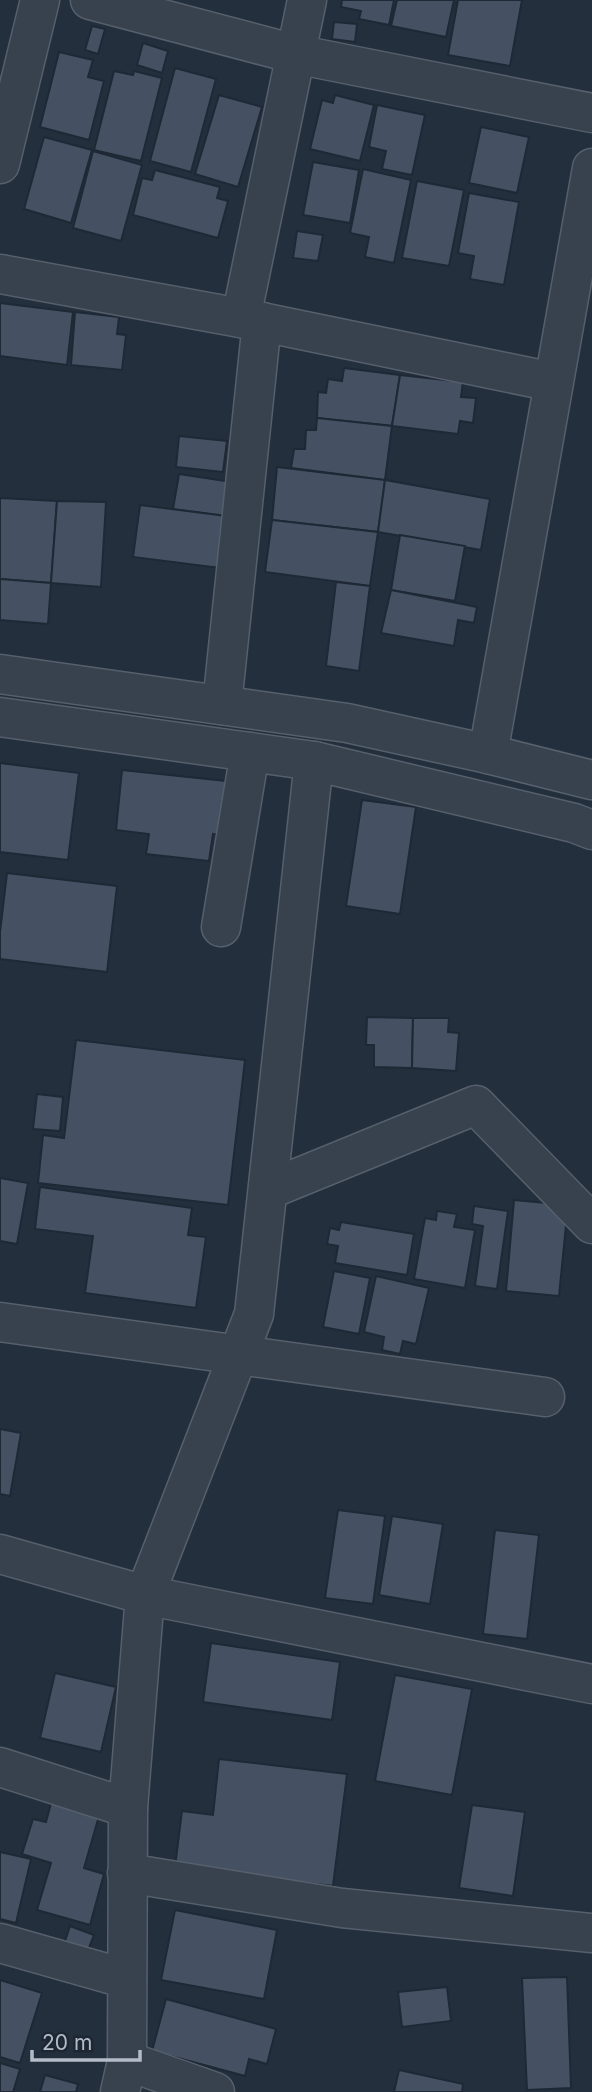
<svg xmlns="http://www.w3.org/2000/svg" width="592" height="2092" font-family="Inter,sans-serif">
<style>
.building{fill:#455162;stroke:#1f2835;stroke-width:2}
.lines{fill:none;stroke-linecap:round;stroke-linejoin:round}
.minor-casing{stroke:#565f6c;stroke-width:41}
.minor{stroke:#38414e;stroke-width:38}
</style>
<rect width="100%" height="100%" fill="#242f3e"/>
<g class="building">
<path d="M342,0H394L389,25L359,19L361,11L341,7Z"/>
<path d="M397,0H454L446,37L391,26Z"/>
<path d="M458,0H522L510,66L448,55Z"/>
<path d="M334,22L357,24L355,42L332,39Z"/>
<path d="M92,26L105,29L98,54L85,50Z"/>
<path d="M143,43L168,51L162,73L137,65Z"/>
<path d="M59,52L93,60L88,77L104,81L89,140L40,127Z"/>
<path d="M175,68L216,79L191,172L150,161Z"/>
<path d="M114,71L133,75L134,71L162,78L141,161L94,150Z"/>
<path d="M219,95L262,107L238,187L195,174Z"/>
<path d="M335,95L374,105L360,161L310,149L322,100L333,103Z"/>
<path d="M377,105L425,115L412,175L382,169L386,151L369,147Z"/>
<path d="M481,127L529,137L517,193L469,183Z"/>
<path d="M44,137L92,150L71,223L24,209Z"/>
<path d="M93,151L142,165L121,241L73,228Z"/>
<path d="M313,162L359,170L350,223L303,215Z"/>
<path d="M363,169L411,180L394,263L365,257L369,237L350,233Z"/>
<path d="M155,170L220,187L217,198L228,201L218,238L133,215L142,178L152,180Z"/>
<path d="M417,181L464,190L449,266L402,258Z"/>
<path d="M469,193L519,202L504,285L470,279L474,256L458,253Z"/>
<path d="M297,231L323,235L318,261L293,258Z"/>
<path d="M0,303L73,312L67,365L0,356Z"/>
<path d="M75,312L119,317L117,334L126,335L122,370L71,365Z"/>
<path d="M344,368L400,375L392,426L317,418L318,392L326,393L328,379L342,381Z"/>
<path d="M400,375L463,382L461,397L476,398L473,423L460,421L458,434L392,426Z"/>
<path d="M317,418L392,426L385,480L291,468L294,449H305L306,430H316Z"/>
<path d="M179,436L227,441L223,472L176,467Z"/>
<path d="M277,467L385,480L378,532L272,520Z"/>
<path d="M179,474L232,482L226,516L173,509Z"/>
<path d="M385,480L490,499L481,550L378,532Z"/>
<path d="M0,498L57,501L51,583L0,579Z"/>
<path d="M57,501L106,502L101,587L51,583Z"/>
<path d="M140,505L226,516L220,568L133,557Z"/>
<path d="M272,520L378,532L370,586L265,572Z"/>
<path d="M400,535L465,546L455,601L391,590Z"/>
<path d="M0,579L51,583L48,624L0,620Z"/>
<path d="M336,582L370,586L359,671L326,666Z"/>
<path d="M391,590L477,607L474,623L458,620L454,646L381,633Z"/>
<path d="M0,763L79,773L68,860L0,852Z"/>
<path d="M122,770L226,781L220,835L213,834L209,861L146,854L149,834L116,830Z"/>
<path d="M362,800L416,807L400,914L346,906Z"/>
<path d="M7,873L117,886L107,972L0,959V932Z"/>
<path d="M367,1017L413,1018L412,1068L374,1067V1045H366Z"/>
<path d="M413,1018H449L448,1032L459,1033L456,1071L412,1068Z"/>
<path d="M76,1040L245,1060L228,1205L38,1183L43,1135L64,1138Z"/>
<path d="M37,1094L63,1097L60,1131L33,1129Z"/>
<path d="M0,1178L28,1183L17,1244L0,1241Z"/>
<path d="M40,1187L192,1208L188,1235L206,1237L196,1308L85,1293L93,1236L35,1229Z"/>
<path d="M514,1200L568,1205L559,1296L506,1291Z"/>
<path d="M474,1206L508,1211L497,1289L475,1286L483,1226L472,1224Z"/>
<path d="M437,1211L457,1214L454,1227L475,1230L465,1288L414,1279L425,1218L436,1220Z"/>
<path d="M341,1222L414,1234L407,1275L335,1263L338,1246L327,1244L330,1228L339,1230Z"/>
<path d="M334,1271L370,1278L359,1334L323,1327Z"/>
<path d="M376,1276L429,1288L416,1344L403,1341L400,1354L382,1350L384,1337L364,1332Z"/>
<path d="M0,1429L21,1433L10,1496L0,1494Z"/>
<path d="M338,1510L385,1516L373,1604L325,1598Z"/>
<path d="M392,1516L443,1524L430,1604L379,1595Z"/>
<path d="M495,1530L539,1535L527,1639L483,1634Z"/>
<path d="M211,1643L340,1662L332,1720L203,1702Z"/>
<path d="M55,1673L116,1687L101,1752L40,1738Z"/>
<path d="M395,1675L472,1689L452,1795L375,1781Z"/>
<path d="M219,1759L347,1774L333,1886L175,1867L182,1811L213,1815Z"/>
<path d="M51,1803L99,1816L84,1868L104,1874L90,1925L37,1910L51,1863L22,1854L33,1819L46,1822Z"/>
<path d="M472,1805L525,1812L513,1896L459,1888Z"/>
<path d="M0,1852L31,1859L16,1923L0,1919Z"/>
<path d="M175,1910L277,1930L264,1999L161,1980Z"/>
<path d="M70,1926L94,1935L86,1955L63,1947Z"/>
<path d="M567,1977L571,2088L527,2090L522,1978Z"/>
<path d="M0,1980L42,1993L20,2063L0,2057Z"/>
<path d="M447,1987L451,2021L402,2027L398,1992Z"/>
<path d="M166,1999L276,2029L267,2064L249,2059L245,2076L152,2051Z"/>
<path d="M0,2063L20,2069L13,2092H0Z"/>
<path d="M399,2070L463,2084L462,2092H394Z"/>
<path d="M45,2075L78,2084L76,2092H40Z"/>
</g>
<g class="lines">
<g class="minor-casing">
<g id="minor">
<path d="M90,0L295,54L592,113"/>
<path d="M0,164L40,0"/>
<path d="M0,274L262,322L553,382"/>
<path d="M241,318L307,0"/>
<path d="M0,674L347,723L488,754L592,780"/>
<path d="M222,705L262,322"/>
<path d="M0,717L314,761L574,823L592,830"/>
<path d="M488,754L592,168"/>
<path d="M221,927L250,752"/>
<path d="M268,1190L476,1105L592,1224"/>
<path d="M0,1322L545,1397"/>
<path d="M0,1554L145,1595L592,1684"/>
<path d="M0,1767L128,1808"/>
<path d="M127,1873L342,1908L592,1933"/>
<path d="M0,1943L127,1979"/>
<path d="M127,2061L215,2092"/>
<path d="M120,2092L127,2061L128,1808L145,1595L254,1314L314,761"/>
</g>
</g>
<use href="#minor" class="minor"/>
</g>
<path d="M32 2050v10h108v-10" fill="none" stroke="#b4bcc9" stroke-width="3.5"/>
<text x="42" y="2050" font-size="21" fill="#b4bcc9" stroke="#1d2633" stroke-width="5" paint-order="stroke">20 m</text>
</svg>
